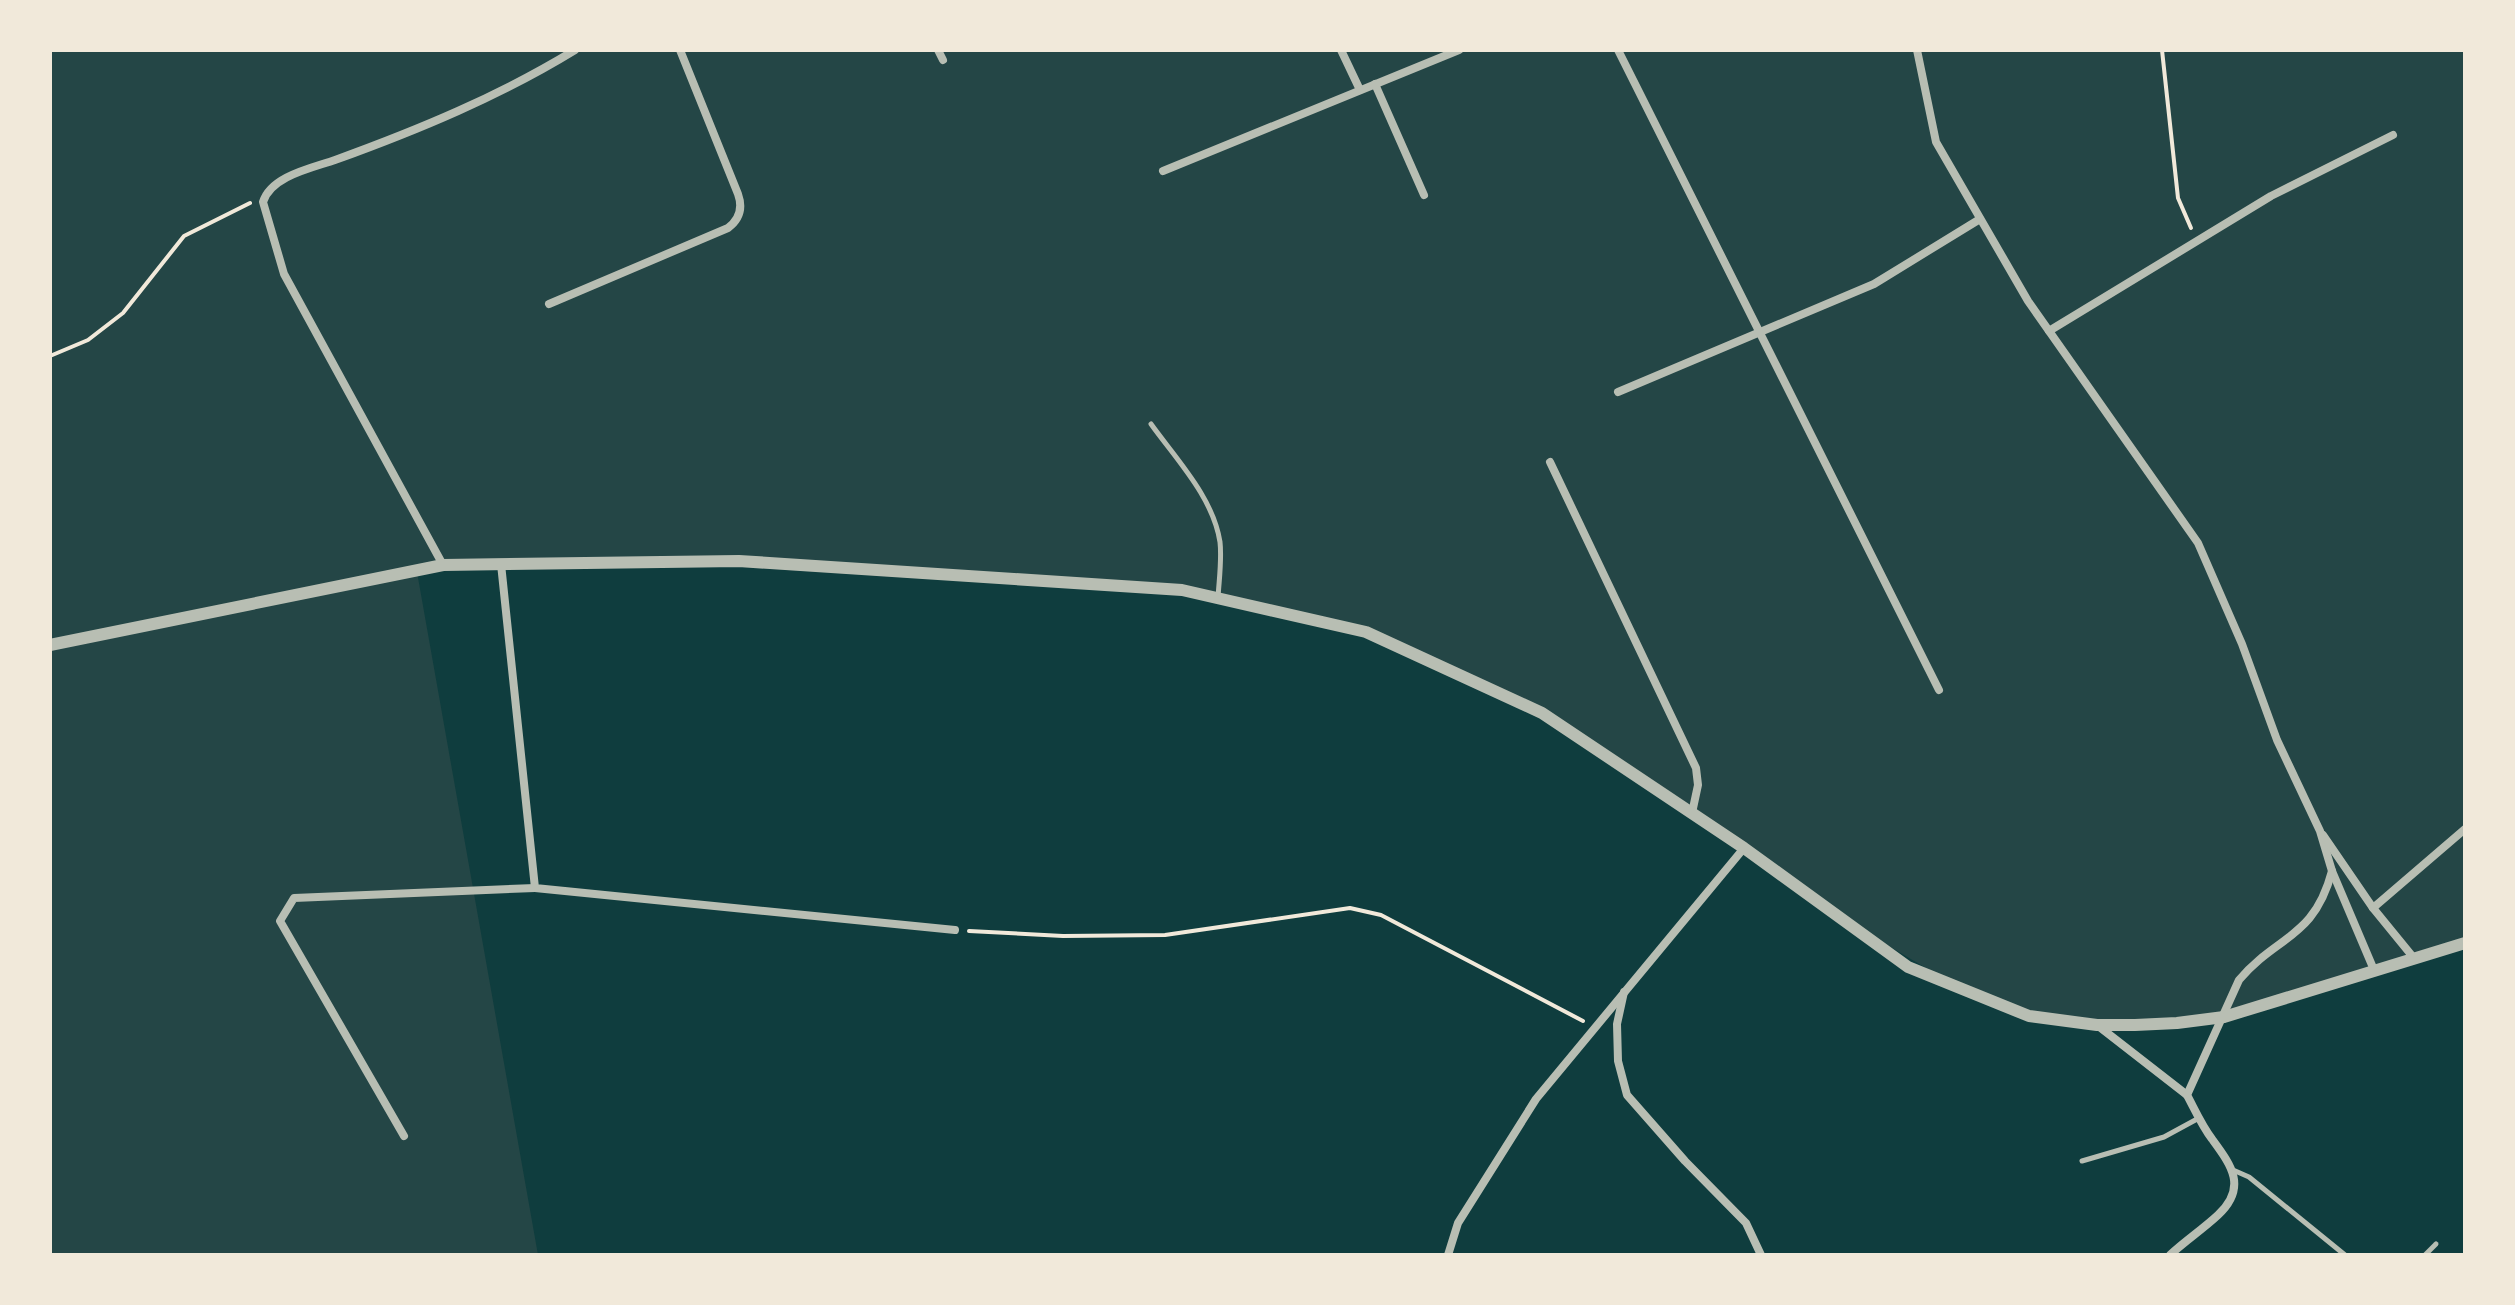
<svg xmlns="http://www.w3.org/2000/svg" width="2515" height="1305" font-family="'Crimson Pro',serif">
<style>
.green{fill:#244646}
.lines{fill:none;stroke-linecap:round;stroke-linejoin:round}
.path{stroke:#f1e9da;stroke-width:4}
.service{stroke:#b8beb3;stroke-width:5}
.minor{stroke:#b8beb3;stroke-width:8}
.tertiary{stroke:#b8beb3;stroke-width:12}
</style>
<rect width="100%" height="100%" fill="#0f3d3e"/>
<path class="green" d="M50,50H2465V943L2248,1012L2123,1022L2036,1013L1948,981L1872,936L1687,811L1519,705L1369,637L1223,597L641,561L417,572L538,1255H50Z"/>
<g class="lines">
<g class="path">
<path d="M2162,50L2178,198L2191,228"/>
<path d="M50,356L88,340L123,313L184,236L250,203"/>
<path d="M969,931L1063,936L1165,935L1350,908L1381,915L1583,1021"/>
</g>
<g class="service">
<path d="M1151,424C1176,459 1213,497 1220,542C1222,560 1219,580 1218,598"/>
<path d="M2082,1161L2164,1137L2199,1118"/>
<path d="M2233,1170L2249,1177L2345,1255"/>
<path d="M2425,1255L2436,1244"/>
</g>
<g class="minor">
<path d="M938,50L943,60"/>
<path d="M1341,50L1360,90"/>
<path d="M1618,50L1939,690"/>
<path d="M1917,50L1936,142L2028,301L2198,543L2242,644L2277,740L2320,831L2332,871L2374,970"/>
<path d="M1375,84L1424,195"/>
<path d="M1163,171L1459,50"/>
<path d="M549,304L728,228C740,219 743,208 738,194L680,50"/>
<path d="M2049,331L2271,196L2393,135"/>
<path d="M1618,392L1874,284L1980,219"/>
<path d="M1550,462L1696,768L1698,785L1692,813"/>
<path d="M501,564L535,888L955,930"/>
<path d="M443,565L284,274L263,202C271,176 312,168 335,160C418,130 500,96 575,50"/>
<path d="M2323,835L2373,908L2413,957"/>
<path d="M2373,908L2465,829"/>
<path d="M1624,992L1617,1024L1618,1061L1627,1095L1685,1161L1746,1223L1761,1255"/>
<path d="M2097,1025L2187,1095"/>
<path d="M404,1136L280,921L294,898L535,888"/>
<path d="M1448,1255L1458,1223L1536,1099L1744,848"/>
<path d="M2170,1255C2185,1241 2203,1229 2218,1215C2248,1187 2231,1165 2212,1139C2202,1126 2195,1110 2187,1095L2239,980C2277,935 2314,939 2332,871"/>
</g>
<path class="tertiary" d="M50,645L443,565L739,561L1182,590L1366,632L1542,713L1744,848L1908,967L2029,1016L2097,1025H2135L2177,1023L2224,1017L2465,943"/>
</g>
<rect width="2515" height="1305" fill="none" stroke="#f1e9da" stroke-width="104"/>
</svg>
